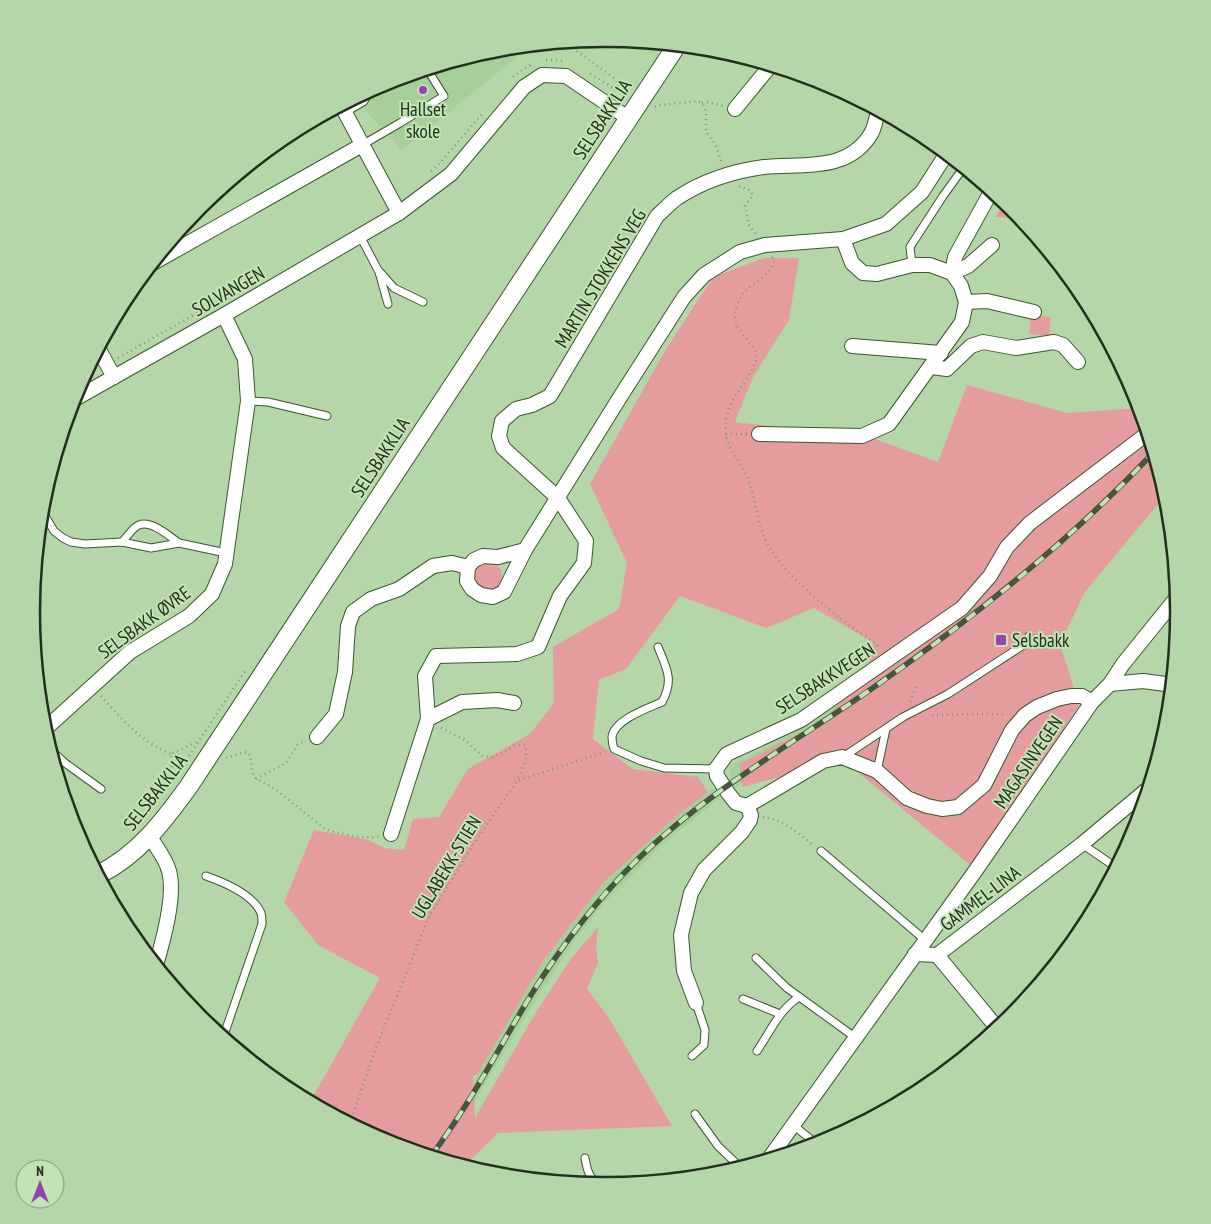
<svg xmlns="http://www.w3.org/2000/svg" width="1211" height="1224" font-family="'PT Sans Narrow',sans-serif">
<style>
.built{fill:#a8ce9b}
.green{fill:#e59c9e}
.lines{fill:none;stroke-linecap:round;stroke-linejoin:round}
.service-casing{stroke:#3b5730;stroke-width:9}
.minor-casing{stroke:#3b5730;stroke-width:16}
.tertiary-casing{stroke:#3b5730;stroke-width:20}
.path{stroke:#7f9976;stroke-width:2.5;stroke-dasharray:1 4;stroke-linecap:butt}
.service{stroke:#fff;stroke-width:7}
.minor{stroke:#fff;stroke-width:14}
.tertiary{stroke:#fff;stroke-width:18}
.rail-casing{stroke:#45563e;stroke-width:5.5}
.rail{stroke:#c2e3b6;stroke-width:4;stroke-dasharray:11;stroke-linecap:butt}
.poi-dot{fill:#9742b1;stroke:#c2e3b6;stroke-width:2}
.labels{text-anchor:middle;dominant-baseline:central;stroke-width:4;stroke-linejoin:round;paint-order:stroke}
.poi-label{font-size:19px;fill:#23301e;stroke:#c2e3b6}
.street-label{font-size:19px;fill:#23301e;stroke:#c2e3b6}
.rim{fill:none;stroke:#23301e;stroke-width:2.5}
</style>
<rect width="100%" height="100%" fill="#b5d6a9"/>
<g class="built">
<path d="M516,47V58L402,150L354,98L386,81L494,49Z"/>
<path d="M903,657L963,661L737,787L718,799L661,846L604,903L575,940L538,996L459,1127L449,1119L478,1074L543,961L605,881L672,820L708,792L731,778L729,766L792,734Z"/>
</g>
<g class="green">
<path d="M1006,201L1021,218L995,217Z"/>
<path d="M764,258H799L789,320L753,377L735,422L872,438L938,462L967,385L1067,413L1141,408L1167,493L1085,592L1060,644L1079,705L973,867L843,760L742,787L740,764L824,721L868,670L873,642L814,608L766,628L680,596L626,669L599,680L593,739L633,769L698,777L708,792L672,820L605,881L543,961L478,1074L473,1076L475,1118L535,1014L570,960L598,927L596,948L598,963L587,989L609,1018L672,1126L498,1133L464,1166L385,1142L310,1102L380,978L318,945L284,902L314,830L369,840L384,848L404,850L413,819L439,817L468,769L530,734L554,703L553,647L619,609L627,563L590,484L665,351L713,277Z"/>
<path d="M1031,315L1051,317L1049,336L1029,334Z"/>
<circle cx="488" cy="576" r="14"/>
</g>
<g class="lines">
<g class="service-casing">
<g id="service">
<path d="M362,145L400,123L444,96L427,69"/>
<path d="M360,236L379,272L388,304"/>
<path d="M912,265L910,247L943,196L964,167"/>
<path d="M380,272L394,288L423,302"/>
<path d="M248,401L268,402L327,416"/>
<path d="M41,509L54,531L63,538L71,542L85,544L122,542L151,548L179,543L226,553"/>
<path d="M122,542C127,537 133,527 139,525C152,520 170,537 179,543"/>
<path d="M658,647C667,669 674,680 662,702C648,708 614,720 612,737C612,741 613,746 614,749L641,761L664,768L716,769"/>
<path d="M50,749L65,763L101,789"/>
<path d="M843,757L903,717L948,694L1025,644L1029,636"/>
<path d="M877,771L886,729"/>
<path d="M1082,844L1117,868"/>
<path d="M821,851L925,940"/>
<path d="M206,876C223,882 253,894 261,913C262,916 262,921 262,924L225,1032L220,1035"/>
<path d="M756,958L787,988L856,1038"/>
<path d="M743,999L780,1014"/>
<path d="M757,1051C770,1032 779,1010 799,997"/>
<path d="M692,1056L704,1045L705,1030L696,1003"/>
<path d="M695,1114L718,1146L741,1168"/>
<path d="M793,1125L818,1145"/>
<path d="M585,1158C587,1170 589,1177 598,1186"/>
</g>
</g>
<g class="minor-casing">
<g id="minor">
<path d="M341,105L399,213"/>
<path d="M344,109L361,99L365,92"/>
<path d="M735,109L771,65"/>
<path d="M992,190L955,257L952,273L968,266L992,245"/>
<path d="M153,263L362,145"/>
<path d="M966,302L987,301L1034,312"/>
<path d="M852,346L941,353"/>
<path d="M98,348L114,377"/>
<path d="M931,367L947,369L971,346L983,342L1016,348L1054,342L1063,345L1078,362"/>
<path d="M73,400L224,315L399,213L451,174L524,87L542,75L566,76L628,118"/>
<path d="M759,434L862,436L889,424L962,322L966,302L961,286L952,273L930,265H912L877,274L863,273L852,263L843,239"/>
<path d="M525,550L498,557L483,556L474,560L468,567L467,581L472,589L481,595L493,597L504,592L525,550L622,394L684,297L704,275L740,252L765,245L843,239L886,224L922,192L947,153"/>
<path d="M1110,684L1143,681L1173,685"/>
<path d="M1092,702L1082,696H1071L1057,699L1037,707L1025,715L1012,730L984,785L958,807L942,809L927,806L907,798L877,771L842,757L823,761L747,806L736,803L728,793L717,776L716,769L727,754L801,720L962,608L990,576L1007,547L1030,523L1148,433"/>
<path d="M428,719L462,702L497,700L514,703"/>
<path d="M44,730L130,652L189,616L212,594L225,564L248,401L245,359L224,315"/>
<path d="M317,737L336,714L345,672L348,626L353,612L371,599L399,589L433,566L452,563L468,567"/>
<path d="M391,834L428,719L425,676L436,656L517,654L538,647L560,596L584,563L586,541L558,498L503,448L499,436L502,421L516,409L532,405L550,396L657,216C664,210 670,203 677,198C703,181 734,171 764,167C803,163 849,173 872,132C875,126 876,117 879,110"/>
<path d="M150,837C157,848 166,859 169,871C176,895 163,941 156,965"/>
<path d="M915,954L937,955L1082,844L1149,788"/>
<path d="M937,955L998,1029"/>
<path d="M696,1003L684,971L681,935L691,893L704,870L742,832L750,820L751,815L747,806"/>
<path d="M768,1160L976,870L1092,702L1110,684L1123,664L1178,596"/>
</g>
</g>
<g class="tertiary-casing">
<path id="tertiary" d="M98,875C138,855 163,822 189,786L677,45"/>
</g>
<g class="path">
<path d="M559,42L570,46L614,78L627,95"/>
<path d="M546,60L565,61"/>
<path d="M590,74L626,95"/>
<path d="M513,77L528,66L533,64"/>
<path d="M702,103L708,102L723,106"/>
<path d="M655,107L660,105L698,101L702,103L706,111V132L716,145L722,164"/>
<path d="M431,171L440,163L482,114"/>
<path d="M739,186L749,190L753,195L745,206L749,225L756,234"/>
<path d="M772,257L774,261C769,278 751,282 741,296C739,300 737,306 736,310C729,333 761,342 756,360C750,381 731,394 727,416C721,446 736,452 746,475C758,500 756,530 773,553C794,583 824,605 853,628C862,635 873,640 880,648"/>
<path d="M118,358L237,290"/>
<path d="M726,434H748"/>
<path d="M101,696C121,718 142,743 171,754"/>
<path d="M910,702L916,686"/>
<path d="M932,715L987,714L1006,715"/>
<path d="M441,728L465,740L482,756L491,757L504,753L515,745H525L527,756L517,781"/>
<path d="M189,756L245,671"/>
<path d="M226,758L245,752L249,753C252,761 251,769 254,777L275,789L325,829C339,834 364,839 378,837"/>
<path d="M256,779L286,763L298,744L305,741"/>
<path d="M173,782L171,754L196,742"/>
<path d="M763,817C783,820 797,832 813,845"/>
<path d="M350,1123L375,1050L429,917L473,845L517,781L605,752"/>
</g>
<use href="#service" class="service"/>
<use href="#minor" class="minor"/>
<use href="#tertiary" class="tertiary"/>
<g class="rail-casing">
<path id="rail" d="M431,1156C469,1106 498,1049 531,995C562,945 597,899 639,858C706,793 790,745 867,692C970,621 1068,543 1154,452"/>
</g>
<use href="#rail" class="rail"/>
</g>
<g class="poi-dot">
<circle cx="423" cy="90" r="5"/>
<rect x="995" y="634" width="12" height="12" rx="2.5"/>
</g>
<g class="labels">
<g class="poi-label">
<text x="423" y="109">Hallset<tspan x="423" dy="22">skole</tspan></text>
<text x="1012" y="640" text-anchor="start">Selsbakk</text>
</g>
<g class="street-label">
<text transform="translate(602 119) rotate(-57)">SELSBAKKLIA</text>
<text transform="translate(600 278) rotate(-59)">MARTIN STOKKENS VEG</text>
<text transform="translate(228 291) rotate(-30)">SOLVANGEN</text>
<text transform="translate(380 457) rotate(-57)">SELSBAKKLIA</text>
<text transform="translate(144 622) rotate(-36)">SELSBAKK ØVRE</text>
<text transform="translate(825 678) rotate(-33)">SELSBAKKVEGEN</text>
<text transform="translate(1028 762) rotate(-56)">MAGASINVEGEN</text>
<text transform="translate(155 792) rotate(-52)">SELSBAKKLIA</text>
<text transform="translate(446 867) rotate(-59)">UGLABEKK-STIEN</text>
<text transform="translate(980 898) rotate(-37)">GAMMEL-LINA</text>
</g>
</g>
<path d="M0 0H1211V1224H0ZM40 612a565 565 0 1 1 1130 0a565 565 0 1 1-1130 0Z" fill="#b5d5aa" fill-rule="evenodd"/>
<path class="rim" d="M40 612a565 565 0 1 1 1130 0a565 565 0 1 1-1130 0Z"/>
<g transform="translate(40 1184)"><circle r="24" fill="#c2e3b6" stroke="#829b79"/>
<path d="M0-4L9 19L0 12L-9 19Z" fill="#9742b1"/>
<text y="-8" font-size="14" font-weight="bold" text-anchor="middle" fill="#23301e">N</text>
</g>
</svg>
